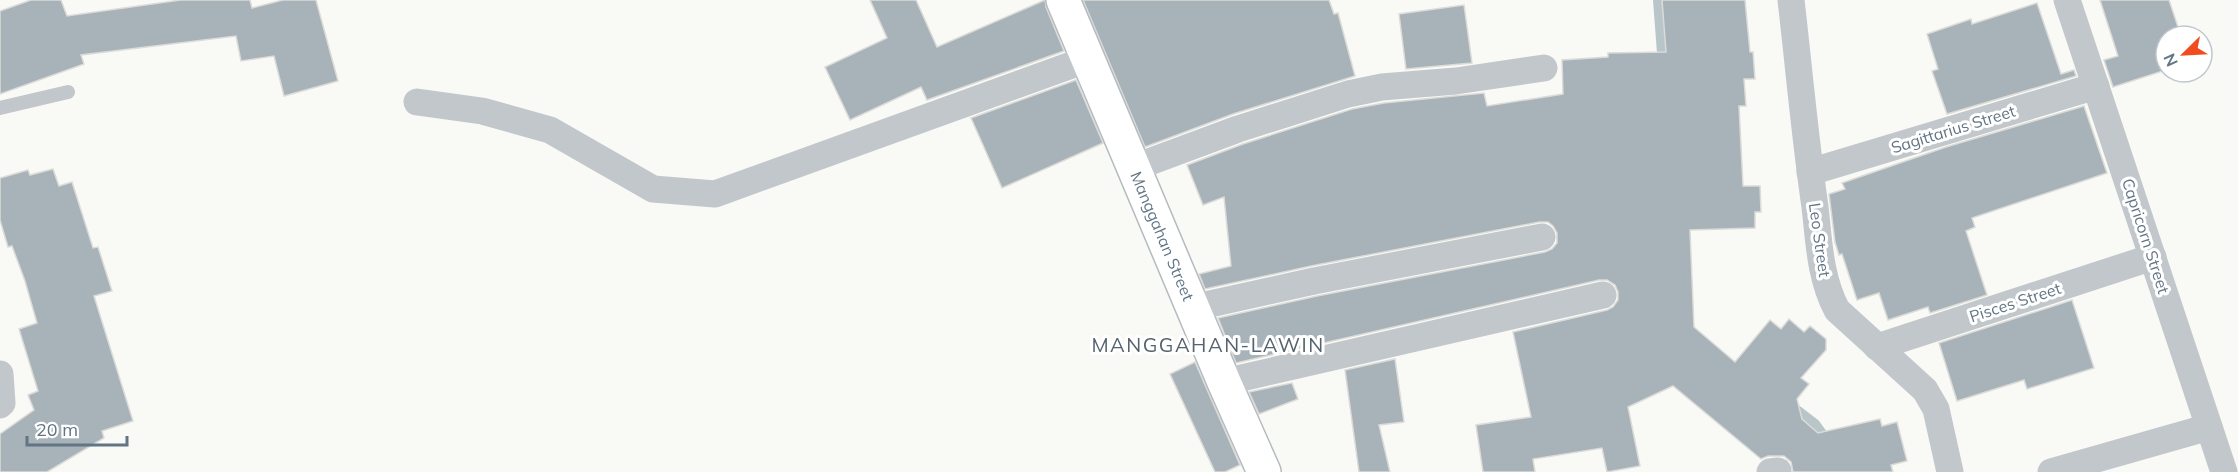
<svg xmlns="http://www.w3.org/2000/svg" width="2238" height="472" font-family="Mulish,sans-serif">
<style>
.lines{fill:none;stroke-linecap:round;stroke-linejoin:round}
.stream{stroke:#b8c6ca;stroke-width:10}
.building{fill:#a8b2b9;stroke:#dbdbd8;stroke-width:1.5}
.secondary-casing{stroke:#b4bbc0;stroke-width:36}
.lane{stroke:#c2c7cb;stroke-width:14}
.street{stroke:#c2c7cb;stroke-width:27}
.secondary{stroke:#fff;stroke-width:33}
.labels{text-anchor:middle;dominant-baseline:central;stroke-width:6;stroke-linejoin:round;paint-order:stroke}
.street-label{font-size:16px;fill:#627584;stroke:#fff}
.quarter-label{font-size:20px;letter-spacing:1.5px;fill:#54636e;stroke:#fff}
</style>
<rect width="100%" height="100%" fill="#f9f9f6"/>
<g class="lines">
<g class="stream">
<path d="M1658,0L1663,66"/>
<path d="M1789,404L1815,424L1829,443"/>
</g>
</g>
<g class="building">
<path d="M31,0H61L67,16L181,0H250L252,8L283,0H316L338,81L284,96L274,56L241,61L236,36L81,55L84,64L0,94V11Z"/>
<path d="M870,0H916L937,47L1045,0L1046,7L1064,51L927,100L921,87L850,120L825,67L887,38Z"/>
<path d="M1083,0H1329L1334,14L1338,13L1355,76L1233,114L1145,147Z"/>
<path d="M1662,0H1745L1750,52H1753L1755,79H1744L1746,106H1739L1743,186H1760L1761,212H1755V228L1690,230L1694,327L1735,362L1770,320L1781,329L1789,319L1804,332L1810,326L1826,339V350L1801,378L1809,384L1797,399L1802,419L1818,433L1880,419L1882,426L1897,422L1907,461L1891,465L1893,472H1793L1791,462L1784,456H1768L1761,459L1673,386L1628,407L1640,466L1607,472L1602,448L1533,459L1535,472H1483L1476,425L1531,417L1513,332L1607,310L1613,307L1618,300V292L1615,285L1607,280H1599L1236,363L1218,318L1317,296L1545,252L1552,249L1557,243V233L1553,226L1548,222H1539L1311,266L1205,289L1199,274L1231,266L1224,197L1203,205L1187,165L1243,144L1352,109L1384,103L1484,93L1487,106L1563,94L1562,60L1608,57V53L1666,52Z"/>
<path d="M2100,0H2169L2181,36H2166V70L2113,87L2104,60L2118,56Z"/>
<path d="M2037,3L2061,74L2074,70L2076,76L1947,114L1932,71L1938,69L1927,34L1971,19L1972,24Z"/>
<path d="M1464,5L1472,63L1406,69L1399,14Z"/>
<path d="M1076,80L1103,143L1002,188L971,118Z"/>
<path d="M2084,106L2107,173L1972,218L1975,227L1966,231L1987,295L1930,313L1928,307L1888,320L1879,293L1857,300L1842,254L1839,255L1835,242L1829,194L1845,189L1842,183L1946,147Z"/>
<path d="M53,169L59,186L72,182L93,248L98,247L112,291L94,296L133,421L102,431L104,438L47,472H0V434L34,410L28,395L38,391L19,329L37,323L25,281L12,246L8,247L0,220V178L28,170L30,175Z"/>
<path d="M2072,300L2094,368L2027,389L2024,380L1957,401L1939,343Z"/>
<path d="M1395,359L1404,422L1379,425L1390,472H1359L1345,370Z"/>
<path d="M1195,362L1240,465L1225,472H1215L1170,374Z"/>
<path d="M1292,383L1298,399L1259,414L1249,392Z"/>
</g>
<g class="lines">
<g class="secondary-casing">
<g id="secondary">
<path id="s1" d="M1063,0L1224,382L1264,472"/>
</g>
</g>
<path class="lane" d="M0,108L68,92"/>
<g class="street">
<path d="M1791,0C1799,69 1805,138 1815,207C1819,242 1820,278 1837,310L1925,390L1936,409L1950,472"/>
<path d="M2067,0L2224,472"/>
<path d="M417,102L482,111L550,130L653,189L715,194L1088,59"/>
<path d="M1133,168L1238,129L1348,94L1382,87L1456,81L1544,68"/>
<path d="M1810,172L2096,86"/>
<path d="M1192,308L1314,281L1542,237"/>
<path d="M1877,347L2153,257"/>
<path d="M0,374L2,403L0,405"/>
<path d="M1224,382L1603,295"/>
<path d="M1770,472L1778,471"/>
<path d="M2051,472L2209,427"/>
</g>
<use href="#secondary" class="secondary"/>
</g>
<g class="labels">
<g class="street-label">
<text transform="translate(1953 129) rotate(-17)">Sagittarius Street</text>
<text transform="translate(2146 236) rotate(72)">Capricorn Street</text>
<text stroke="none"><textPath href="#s1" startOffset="256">Manggahan Street</textPath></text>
<text transform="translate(1820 240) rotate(82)">Leo Street</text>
<text transform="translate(2015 302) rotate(-18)">Pisces Street</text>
</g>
<g class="quarter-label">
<text x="1208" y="344">MANGGAHAN-LAWIN</text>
</g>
</g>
<g transform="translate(2184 54) rotate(246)"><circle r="28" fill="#ffffff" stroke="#c0c8ce" stroke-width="1.5"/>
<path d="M0-4.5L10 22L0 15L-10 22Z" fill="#f04c1f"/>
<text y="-9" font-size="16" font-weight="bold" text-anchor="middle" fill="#627584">N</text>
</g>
<path d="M27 436v9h100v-9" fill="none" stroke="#627584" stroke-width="3"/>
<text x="36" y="436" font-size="18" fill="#627584" stroke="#ffffff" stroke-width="4.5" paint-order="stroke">20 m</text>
</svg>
